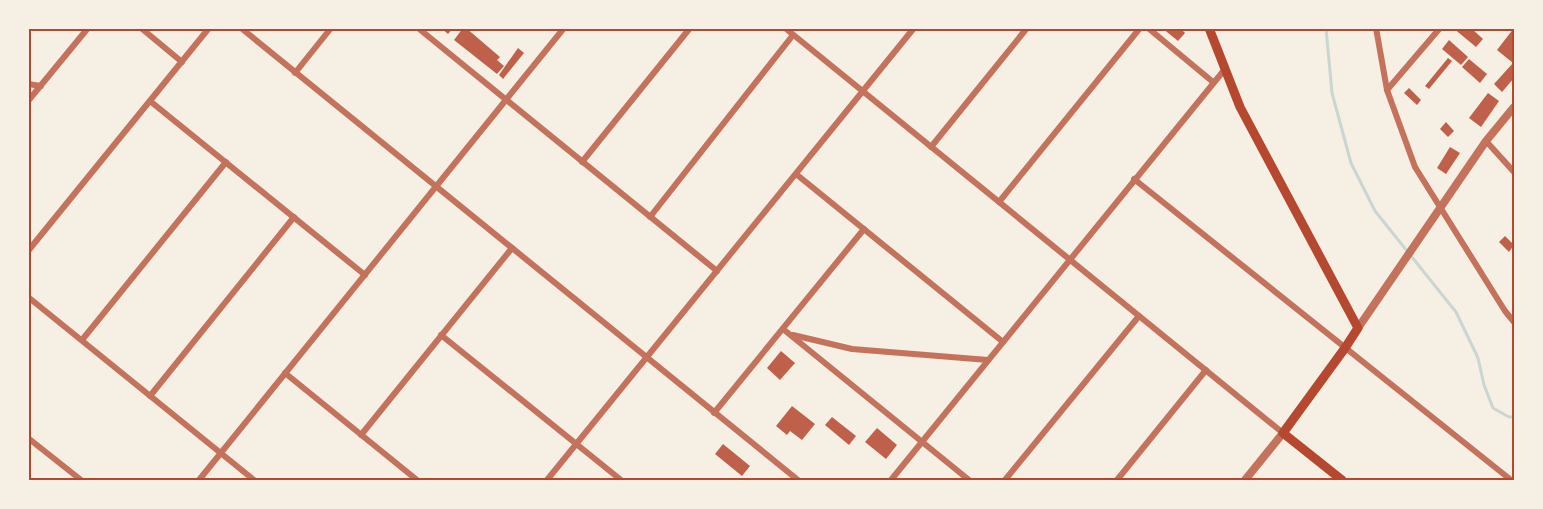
<svg xmlns="http://www.w3.org/2000/svg" width="1543" height="509" font-family="Mulish,sans-serif">
<style>
.lines{fill:none;stroke-linecap:round;stroke-linejoin:round}
.stream{stroke:#c9d6d2;stroke-width:3}
.building{fill:#bf614a}
.minor{stroke:#c5725c;stroke-width:6}
.tertiary{stroke:#c5725c;stroke-width:8}
.secondary{stroke:#b5482f;stroke-width:9}
.neatline{fill:none;stroke:#b5482f;stroke-width:2}
</style>
<rect width="100%" height="100%" fill="#f6efe4"/>
<g class="lines">
<path class="stream" d="M1326,28L1332,93L1351,163L1375,211L1456,312L1478,358L1484,385L1493,408L1509,417H1514"/>
</g>
<g class="building">
<path d="M441,28H453L448,34Z"/>
<path d="M463,28H466L500,57L497,60L504,66L497,74L454,40Z"/>
<path d="M1162,28H1180L1185,33L1178,41Z"/>
<path d="M1453,28H1471L1483,39L1476,47Z"/>
<path d="M1514,28V78L1502,92L1494,84L1513,63L1497,50Z"/>
<path d="M1449,40L1468,57L1461,65L1442,49Z"/>
<path d="M518,48L524,53L503,79L499,75Z"/>
<path d="M1448,58L1452,61L1429,89L1425,86Z"/>
<path d="M1469,59L1487,74L1480,83L1462,67Z"/>
<path d="M1409,88L1421,100L1417,105L1404,93Z"/>
<path d="M1488,93L1499,101L1481,127L1469,118Z"/>
<path d="M1446,122L1454,131L1448,137L1440,129Z"/>
<path d="M1450,147L1460,153L1446,174L1437,168Z"/>
<path d="M1505,236L1514,245L1509,252L1499,242Z"/>
<path d="M781,351L795,363L780,380L767,368Z"/>
<path d="M792,406L815,424L802,440L790,431L787,435L776,426Z"/>
<path d="M832,417L856,436L849,445L825,425Z"/>
<path d="M877,428L897,445L886,459L865,442Z"/>
<path d="M723,444L750,466L742,476L715,454Z"/>
</g>
<g class="lines">
<g class="minor">
<path d="M141,28L182,62"/>
<path d="M241,28L798,480"/>
<path d="M418,28L717,271"/>
<path d="M785,28L1283,433"/>
<path d="M1148,28L1213,82"/>
<path d="M1376,28L1387,90L1415,167L1505,311L1514,322"/>
<path d="M295,73L331,28"/>
<path d="M28,84L41,86"/>
<path d="M1387,90L1440,28"/>
<path d="M28,101L88,28"/>
<path d="M150,101L365,275"/>
<path d="M1486,141L1514,172"/>
<path d="M931,147L1027,28"/>
<path d="M582,162L690,28"/>
<path d="M796,174L1003,342"/>
<path d="M1134,179L1511,480"/>
<path d="M999,202L1140,28"/>
<path d="M650,217L793,35"/>
<path d="M28,251L209,28"/>
<path d="M28,297L254,480"/>
<path d="M783,329L969,480"/>
<path d="M441,335L621,480"/>
<path d="M793,335L852,349L988,360"/>
<path d="M82,340L226,162"/>
<path d="M285,373L417,480"/>
<path d="M150,396L294,217"/>
<path d="M714,413L864,229"/>
<path d="M361,435L512,248"/>
<path d="M28,438L81,480"/>
<path d="M199,480L564,28"/>
<path d="M547,480L914,28"/>
<path d="M891,480L1225,69"/>
<path d="M1005,480L1139,316"/>
<path d="M1117,480L1206,370"/>
</g>
<g class="tertiary">
<path d="M1358,328L1486,141L1514,107"/>
<path d="M1245,480L1283,433"/>
</g>
<path class="secondary" d="M1209,28L1240,107L1358,328L1345,348L1283,433L1342,480"/>
</g>
<rect width="1543" height="509" fill="none" stroke="#f6efe4" stroke-width="60"/>
<rect x="30" y="30" width="1483" height="449" class="neatline"/>
</svg>
